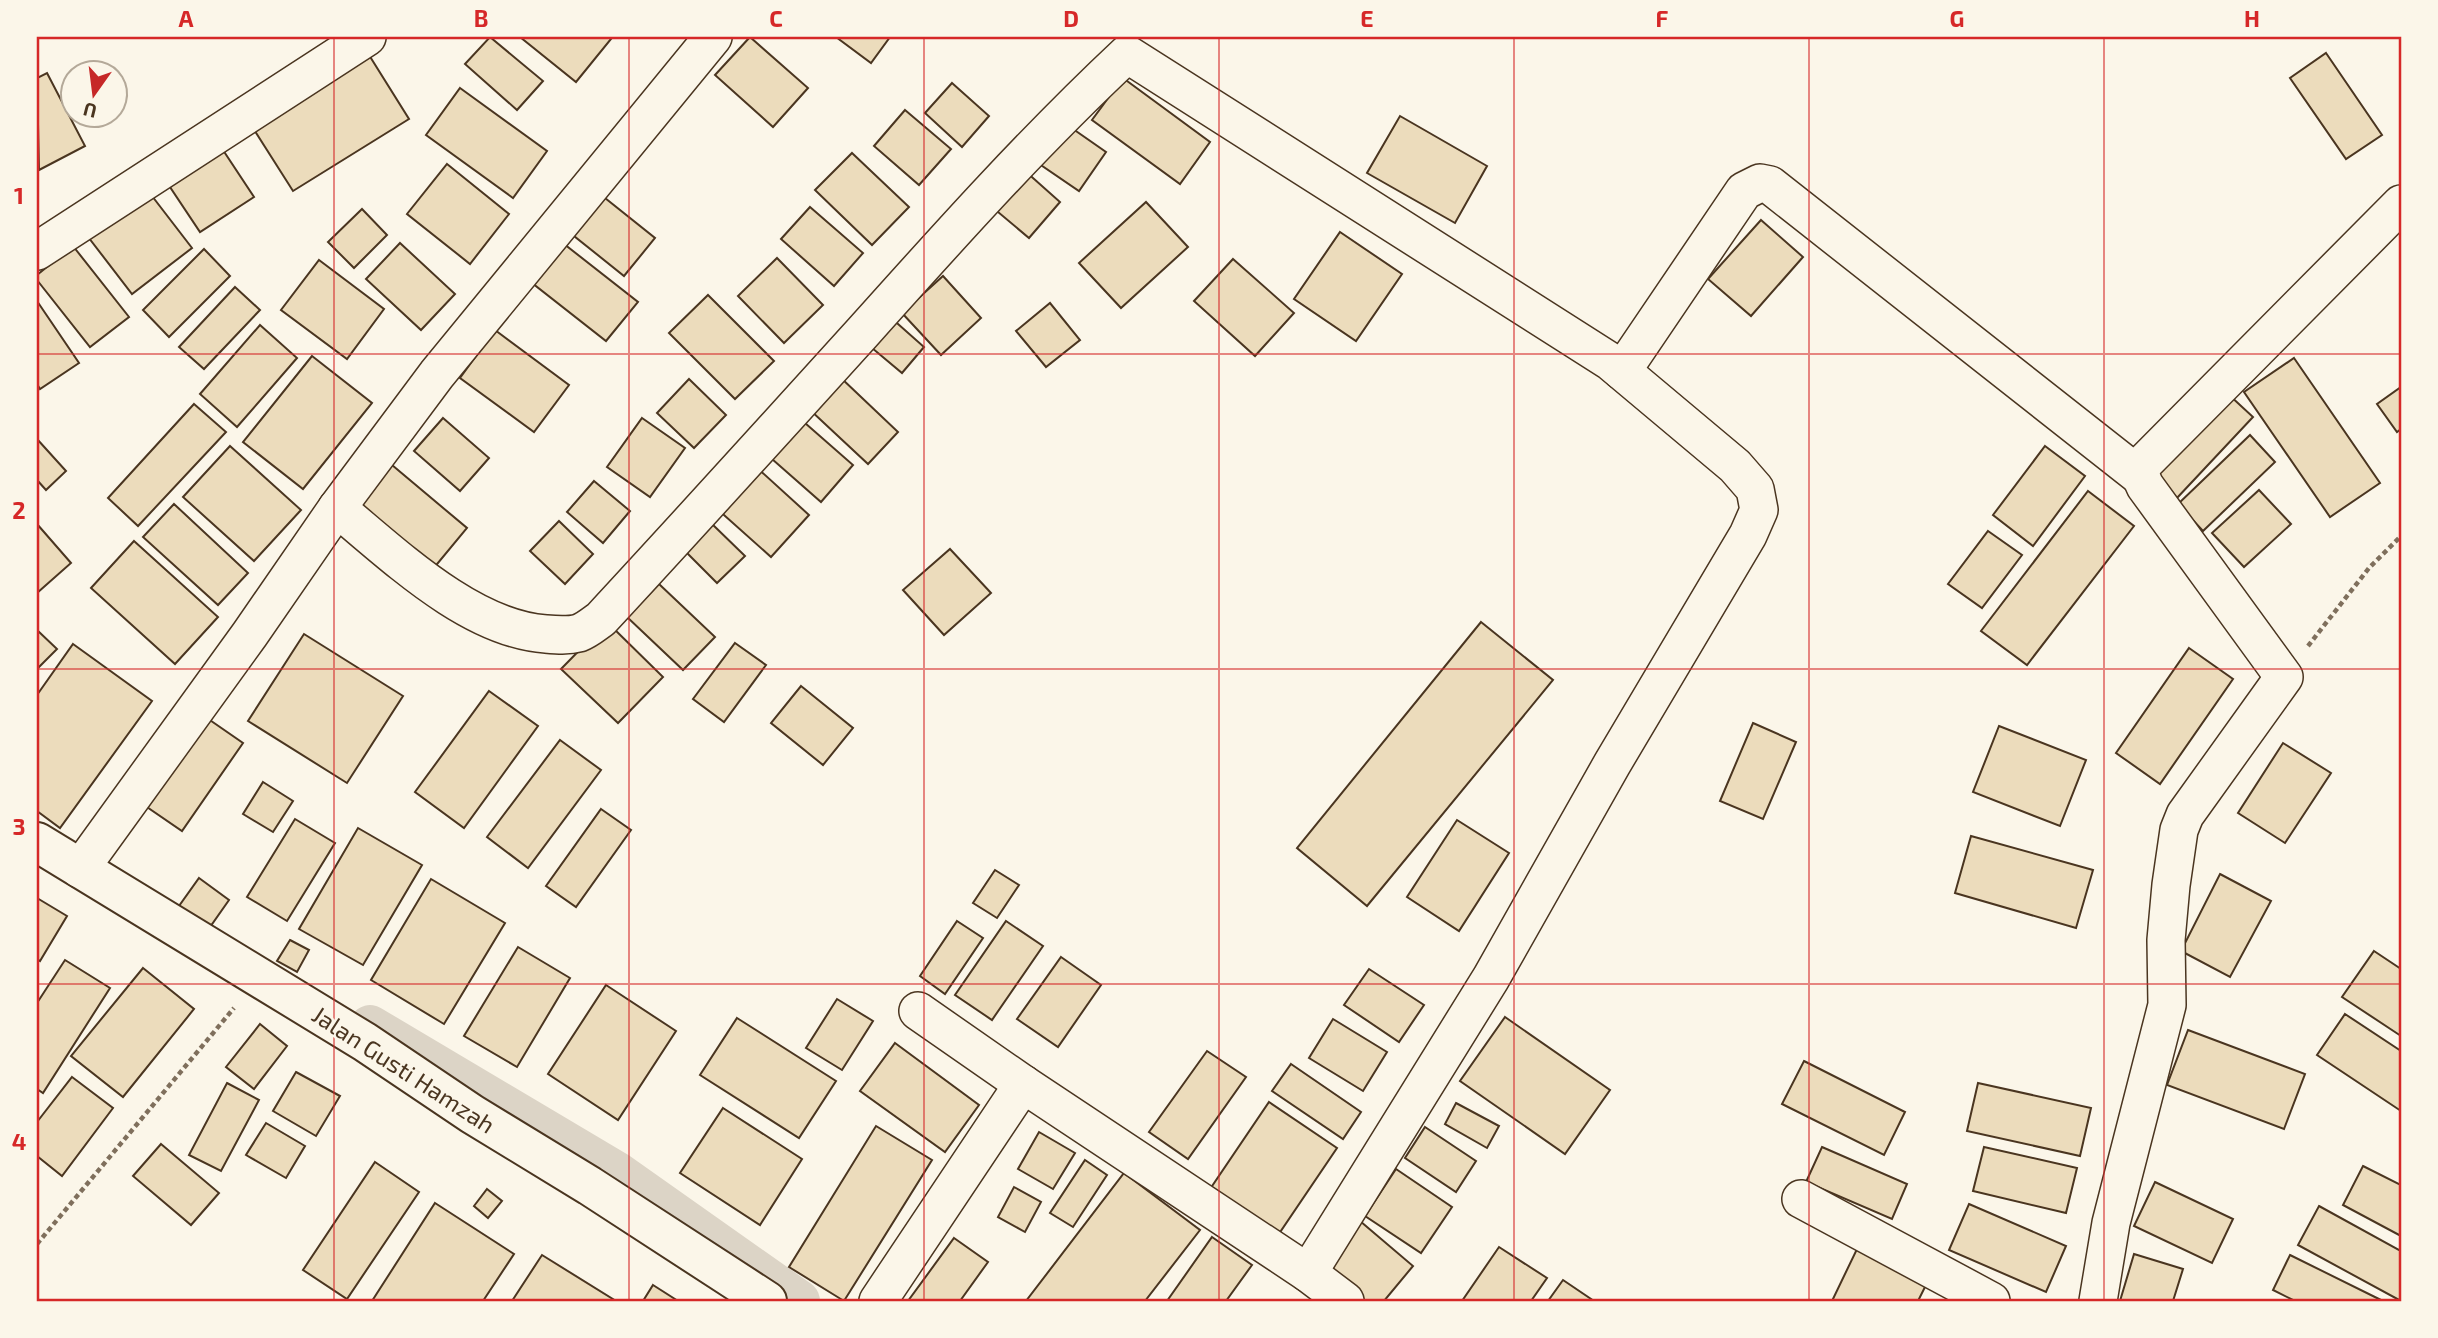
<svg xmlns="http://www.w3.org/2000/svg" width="2438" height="1338" font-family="'Exo 2',sans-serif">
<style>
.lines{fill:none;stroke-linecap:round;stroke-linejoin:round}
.canal{stroke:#dcd4c6;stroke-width:42}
.building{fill:#ecdcbc;stroke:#4a3520;stroke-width:2}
.street-casing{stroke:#4a3520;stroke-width:40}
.secondary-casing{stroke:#4a3520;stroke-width:42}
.path{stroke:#7f6f5c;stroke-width:4.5;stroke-dasharray:5 3.5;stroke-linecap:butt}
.street{stroke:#fbf6e9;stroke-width:37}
.secondary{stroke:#fbf6e9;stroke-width:38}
.grid{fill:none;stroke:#d62828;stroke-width:2;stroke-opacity:0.55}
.labels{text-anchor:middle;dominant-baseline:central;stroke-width:5;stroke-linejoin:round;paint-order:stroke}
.street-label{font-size:24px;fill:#4a3520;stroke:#fbf6e9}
.neatline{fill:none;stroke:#d62828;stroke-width:2.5}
.grid-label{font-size:23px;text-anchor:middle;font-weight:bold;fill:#d62828}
</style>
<rect width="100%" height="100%" fill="#fbf6e9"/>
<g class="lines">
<path class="canal" d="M370,1026L616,1172L799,1301"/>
</g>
<g class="building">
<path d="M490,37L543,81L517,110L465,64Z"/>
<path d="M520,37H608L611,39L576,82Z"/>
<path d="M750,37L808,88L773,127L715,75Z"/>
<path d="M836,37H890L871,63Z"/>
<path d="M2326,53L2382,135L2346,159L2290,78Z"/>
<path d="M369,55L409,119L293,191L253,128Z"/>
<path d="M47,73L85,146L39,170L37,78Z"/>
<path d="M1123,78L1210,142L1180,184L1092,120Z"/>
<path d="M952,83L989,116L962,147L925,113Z"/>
<path d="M460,88L547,151L513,198L426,135Z"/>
<path d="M905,110L951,149L919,185L874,146Z"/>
<path d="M1400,116L1487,166L1455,223L1367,173Z"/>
<path d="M1063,122L1106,152L1079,191L1035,161Z"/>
<path d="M217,141L254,197L200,232L162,175Z"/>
<path d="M852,153L909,207L872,245L815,190Z"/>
<path d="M447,164L509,214L470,264L407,214Z"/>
<path d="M1024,170L1060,202L1029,238L992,207Z"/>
<path d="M142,183L192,248L132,294L82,229Z"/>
<path d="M600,194L655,238L624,276L569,232Z"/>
<path d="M1146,202L1188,247L1121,308L1079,263Z"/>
<path d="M810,207L863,253L834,286L781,239Z"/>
<path d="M362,209L387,235L354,268L328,242Z"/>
<path d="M1761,220L1803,257L1751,316L1708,279Z"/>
<path d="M1340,232L1402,274L1356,341L1294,299Z"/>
<path d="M559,240L638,302L606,341L527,279Z"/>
<path d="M400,243L455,294L421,330L366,279Z"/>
<path d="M73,246L129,317L90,347L37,280V275Z"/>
<path d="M204,249L230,276L169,337L143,310Z"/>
<path d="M777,258L823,305L784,343L738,296Z"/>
<path d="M1233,259L1294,313L1255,356L1194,301Z"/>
<path d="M319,260L384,309L347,359L281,310Z"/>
<path d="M943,276L981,318L941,355L902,313Z"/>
<path d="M235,287L260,310L204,369L179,347Z"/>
<path d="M708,295L774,361L735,399L669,333Z"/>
<path d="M37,301L79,363L40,389L37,384Z"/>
<path d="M1050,303L1080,340L1046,367L1016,331Z"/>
<path d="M889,316L924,347L902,373L866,343Z"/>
<path d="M260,325L297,358L237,427L200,394Z"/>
<path d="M495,330L569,385L534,432L460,378Z"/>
<path d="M312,356L372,403L303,489L243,442Z"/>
<path d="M2294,358L2380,483L2330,517L2244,392Z"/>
<path d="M840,377L898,432L868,464L809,409Z"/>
<path d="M689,379L726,415L694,448L657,413Z"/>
<path d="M2401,387V429L2397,432L2377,404Z"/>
<path d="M2227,393L2253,417L2176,499L2150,475Z"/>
<path d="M194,404L226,432L138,526L108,498Z"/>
<path d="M797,416L853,465L821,502L764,452Z"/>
<path d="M443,418L489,458L460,491L414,451Z"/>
<path d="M642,418L685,448L650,497L607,467Z"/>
<path d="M2250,435L2275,462L2203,531L2178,504Z"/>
<path d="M37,439L66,471L46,490L37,480Z"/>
<path d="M230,446L301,510L254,561L183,497Z"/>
<path d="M2045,446L2085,476L2033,546L1993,515Z"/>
<path d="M392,465L467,528L428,575L352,512Z"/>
<path d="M754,465L809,515L771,557L715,507Z"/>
<path d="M594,481L630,511L603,543L567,512Z"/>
<path d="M2259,490L2291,524L2244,567L2212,533Z"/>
<path d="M2088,491L2134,526L2027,665L1981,631Z"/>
<path d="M174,504L248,573L218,605L143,537Z"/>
<path d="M559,521L593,554L565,584L530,551Z"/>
<path d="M710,522L745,556L717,583L683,549Z"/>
<path d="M37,524L71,563L37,593Z"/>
<path d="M1988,531L2022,555L1982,608L1948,584Z"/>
<path d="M134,541L218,617L175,664L91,588Z"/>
<path d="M950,549L991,593L944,635L903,590Z"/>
<path d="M659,584L715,637L683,670L627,617Z"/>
<path d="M607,622L663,677L618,723L561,669Z"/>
<path d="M1481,622L1553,680L1367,906L1297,848Z"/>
<path d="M37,630L57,649L37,669Z"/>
<path d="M304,634L403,696L347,783L248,721Z"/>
<path d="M735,643L766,665L724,722L693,699Z"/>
<path d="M73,644L152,701L60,828L37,811V695Z"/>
<path d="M2189,648L2233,679L2160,784L2116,753Z"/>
<path d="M801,686L853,728L823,765L771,723Z"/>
<path d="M489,691L538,726L464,828L415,792Z"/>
<path d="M204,716L243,743L182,831L144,805Z"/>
<path d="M1753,723L1796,742L1763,819L1720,801Z"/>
<path d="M1999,726L2086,760L2060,826L1973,792Z"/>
<path d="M560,740L601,770L528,868L487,837Z"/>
<path d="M2283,743L2331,773L2285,843L2238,813Z"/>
<path d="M263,782L293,801L273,832L243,814Z"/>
<path d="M601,809L631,830L576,907L546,886Z"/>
<path d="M295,819L335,843L287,921L247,897Z"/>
<path d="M1457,820L1509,853L1459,931L1407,897Z"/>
<path d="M358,828L422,865L363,965L299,929Z"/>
<path d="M1971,836L2093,870L2076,928L1955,893Z"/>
<path d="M995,870L1019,885L997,918L973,903Z"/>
<path d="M2220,874L2271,901L2230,977L2181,951Z"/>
<path d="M199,878L229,900L210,927L179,906Z"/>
<path d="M431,879L505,923L444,1024L371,980Z"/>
<path d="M37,898L67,916L40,961L37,959Z"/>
<path d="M957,921L983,938L945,994L920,976Z"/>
<path d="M1006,921L1043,946L992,1020L955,995Z"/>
<path d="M290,940L309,950L297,972L277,961Z"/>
<path d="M518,947L570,978L517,1067L464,1036Z"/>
<path d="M2374,951L2401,969V1036L2342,997Z"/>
<path d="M1061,957L1101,985L1058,1047L1017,1019Z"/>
<path d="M65,960L110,988L43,1093L37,1089V1003Z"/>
<path d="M143,968L194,1009L123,1097L71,1056Z"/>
<path d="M1369,969L1424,1005L1399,1042L1344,1005Z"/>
<path d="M606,985L676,1031L618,1120L548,1074Z"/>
<path d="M837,999L873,1021L842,1070L806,1048Z"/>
<path d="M2345,1014L2401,1051V1111L2317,1055Z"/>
<path d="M1505,1017L1610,1090L1565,1154L1460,1081Z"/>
<path d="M737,1018L836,1081L799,1138L700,1075Z"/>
<path d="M1333,1019L1387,1052L1363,1091L1309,1058Z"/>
<path d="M260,1024L287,1046L254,1089L226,1067Z"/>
<path d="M2188,1030L2305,1074L2284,1129L2167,1085Z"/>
<path d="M895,1043L979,1105L945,1152L860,1091Z"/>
<path d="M1207,1051L1246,1077L1188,1159L1149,1132Z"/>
<path d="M1804,1061L1905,1112L1884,1155L1782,1104Z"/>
<path d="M1291,1064L1361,1112L1343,1139L1272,1091Z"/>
<path d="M296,1072L340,1096L316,1136L273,1111Z"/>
<path d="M72,1077L113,1108L62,1176L37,1156V1122Z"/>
<path d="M227,1083L259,1100L221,1171L189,1155Z"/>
<path d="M1978,1083L2091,1108L2080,1156L1967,1131Z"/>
<path d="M1269,1102L1337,1148L1272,1244L1204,1198Z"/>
<path d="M1456,1103L1499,1126L1487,1148L1445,1124Z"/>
<path d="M723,1108L802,1159L760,1225L680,1173Z"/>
<path d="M266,1123L305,1146L286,1178L246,1155Z"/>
<path d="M876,1126L932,1160L844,1301L789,1267Z"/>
<path d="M1425,1127L1476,1161L1456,1192L1405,1158Z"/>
<path d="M1039,1132L1075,1153L1053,1189L1018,1169Z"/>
<path d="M161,1144L219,1193L191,1225L133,1176Z"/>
<path d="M1822,1147L1907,1184L1892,1219L1806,1182Z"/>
<path d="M1984,1147L2077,1168L2066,1213L1973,1191Z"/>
<path d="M1085,1160L1107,1175L1073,1227L1050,1213Z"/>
<path d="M375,1162L419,1192L347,1299L303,1270Z"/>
<path d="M2363,1166L2401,1185V1236L2343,1205Z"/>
<path d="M1396,1169L1452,1207L1421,1253L1365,1216Z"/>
<path d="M1124,1173L1200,1230L1145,1301H1026Z"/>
<path d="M2155,1182L2233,1219L2212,1263L2134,1226Z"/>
<path d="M1014,1187L1041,1202L1025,1232L998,1217Z"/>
<path d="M487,1189L502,1201L488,1218L474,1206Z"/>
<path d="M435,1203L514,1254L483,1301H372Z"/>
<path d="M1969,1204L2066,1246L2046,1292L1949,1250Z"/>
<path d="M2319,1206L2401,1251V1301L2298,1245Z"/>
<path d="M1360,1221L1413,1266L1384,1301H1358L1319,1269Z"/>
<path d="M1212,1237L1252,1265L1226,1301H1167Z"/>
<path d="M954,1238L988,1262L960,1301H908Z"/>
<path d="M1499,1247L1547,1278L1531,1301H1462Z"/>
<path d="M1857,1249L1927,1283L1918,1301H1832Z"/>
<path d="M2134,1254L2183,1269L2173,1301H2120Z"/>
<path d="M542,1255L616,1301H512Z"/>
<path d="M2290,1255L2383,1301H2295L2273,1290Z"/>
<path d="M1563,1280L1594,1301H1548Z"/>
<path d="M653,1285L678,1301H643Z"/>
</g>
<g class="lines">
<g class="street-casing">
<g id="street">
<path d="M37,251L367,37"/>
<path d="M1622,371L1744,191L1760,183L1770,185L2141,477"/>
<path d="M337,508C394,555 470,629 546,634C557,635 568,636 579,633C587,630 594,624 601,619C689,524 776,428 863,332C948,237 1033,142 1127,54L1611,362L1735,466L1755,489L1759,510L1748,535L1612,764L1491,978L1308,1273"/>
<path d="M80,869L250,634L337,508L437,374L713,37"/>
<path d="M918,1011L1023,1084L1308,1273L1345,1301"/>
<path d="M1801,1199L1991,1301"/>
<path d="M878,1301L1023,1084"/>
<path d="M2098,1301L2111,1223L2167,1005L2166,940L2171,885L2179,830L2185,815L2284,677L2145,486L2141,477L2142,465L2401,204"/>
</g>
</g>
<g class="secondary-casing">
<path id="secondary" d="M37,842L365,1042L472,1114L590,1186L767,1301"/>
</g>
<g class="path">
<path d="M2308,646L2369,568L2401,536"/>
<path d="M37,1244L234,1008"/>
</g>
<use href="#street" class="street"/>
<use href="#secondary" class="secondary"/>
</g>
<path class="grid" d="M334,37V1301M629,37V1301M924,37V1301M1219,37V1301M1514,37V1301M1809,37V1301M2104,37V1301M37,354H2401M37,669H2401M37,984H2401"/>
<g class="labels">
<g class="street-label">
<text transform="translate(404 1069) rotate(33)">Jalan Gusti Hamzah</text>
</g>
</g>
<rect width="2438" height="1338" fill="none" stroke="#fbf6e9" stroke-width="77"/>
<g transform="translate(94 94) rotate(194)"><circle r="33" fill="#fbf6e9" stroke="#b4a999" stroke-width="2"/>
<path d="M0-5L12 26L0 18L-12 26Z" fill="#c62828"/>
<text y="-10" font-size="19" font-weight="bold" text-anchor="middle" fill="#4a3520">U</text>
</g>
<rect x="38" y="38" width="2362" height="1262" class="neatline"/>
<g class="grid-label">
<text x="186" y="27">A</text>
<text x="481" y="27">B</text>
<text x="776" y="27">C</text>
<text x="1071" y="27">D</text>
<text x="1367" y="27">E</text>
<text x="1662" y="27">F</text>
<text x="1957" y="27">G</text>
<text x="2252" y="27">H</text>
<text x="19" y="204">1</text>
<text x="19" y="519">2</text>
<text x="19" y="835">3</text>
<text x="19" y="1150">4</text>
</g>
</svg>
